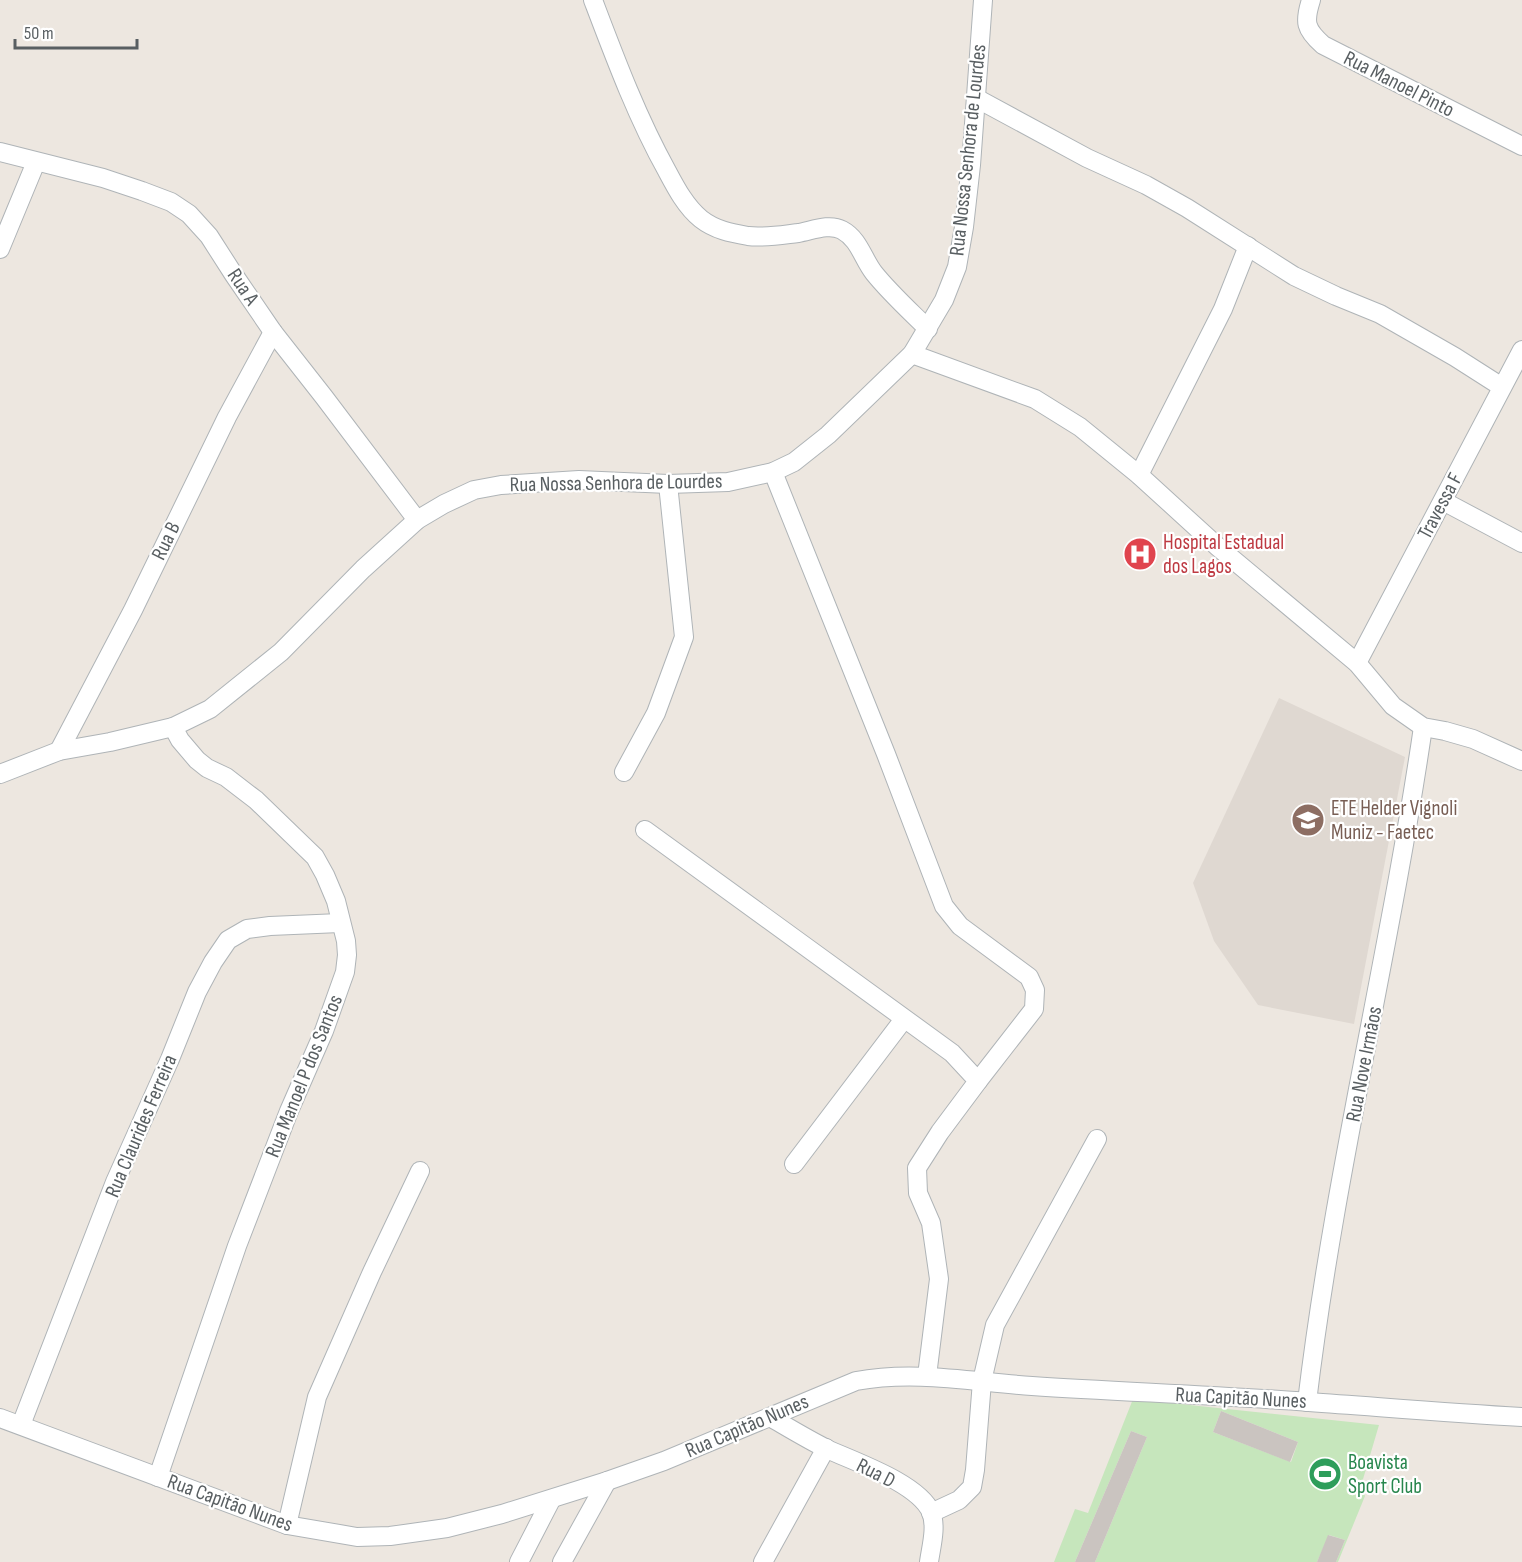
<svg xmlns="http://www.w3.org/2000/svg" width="1522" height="1562" font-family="'Sofia Sans Condensed',sans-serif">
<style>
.education{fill:#dfd8d1}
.green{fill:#c6e6bc;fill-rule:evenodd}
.building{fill:#cac4c0}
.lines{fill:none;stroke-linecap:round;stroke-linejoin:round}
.minor-casing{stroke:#afb4b7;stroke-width:20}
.minor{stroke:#fff;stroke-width:18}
.labels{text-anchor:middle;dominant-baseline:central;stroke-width:4.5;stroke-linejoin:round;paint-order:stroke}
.street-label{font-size:21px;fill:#595f62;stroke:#fff}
.health-label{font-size:21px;fill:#be3a42;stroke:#fff;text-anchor:start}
.education-label{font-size:21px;fill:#785e54;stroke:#fff;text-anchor:start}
.leisure-label{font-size:21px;fill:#27864d;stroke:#fff;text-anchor:start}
</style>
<rect width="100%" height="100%" fill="#ede7e0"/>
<path class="education" d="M1279,698L1405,757L1354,1024L1258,1005L1214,941L1193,883Z"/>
<path class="green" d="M1133,1399L1379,1425L1361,1486L1365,1496L1338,1562H1336L1345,1540L1329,1535L1317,1562H1095L1147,1437L1131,1431L1075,1562H1054L1075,1509L1088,1513ZM1221,1411L1298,1442L1291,1462L1213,1432Z"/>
<g class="building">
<path d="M1221,1411L1298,1442L1290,1462L1213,1432Z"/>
<path d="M1131,1431L1147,1437L1095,1562H1075Z"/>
<path d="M1328,1535L1345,1540L1336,1562H1317Z"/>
</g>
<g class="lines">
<g class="minor-casing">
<g id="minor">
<path d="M593,0C615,58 637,117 667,171C676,188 686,207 701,219C715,230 731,233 748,236C764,238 781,235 798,233C811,231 829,223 842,230C859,239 863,259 874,273C890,293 910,311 928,329"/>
<path d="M1311,0C1304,22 1305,29 1323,45L1522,146"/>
<path d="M976,98L1087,158L1146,185L1187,208L1294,276L1336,296L1380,314L1455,357L1502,387"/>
<path d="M0,152L103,178L142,191L171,202L189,214L209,236L234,275L273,332L324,397L417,520"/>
<path d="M0,249L36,162"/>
<path d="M912,354L1035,399L1080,427L1139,475L1218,547L1357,663L1393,706L1423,727L1445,731L1473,739L1522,761"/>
<path d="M773,472L886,754L944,906L960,926L1029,977L1035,990L1034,1009L978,1081"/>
<path d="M1139,475L1223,309L1248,246"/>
<path d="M1443,501L1522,543"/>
<path d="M1357,663L1522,350"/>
<path d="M59,751L133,610L227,417L273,332"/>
<path d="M624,772L656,713L684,637L668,484"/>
<path d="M0,774L59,751L110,742L173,727L210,709L281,652L363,569L417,520L444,504L474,490L501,485L579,480L668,484L728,482L773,472L794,462L828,435L912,354L944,300L957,267L964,227L971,165L983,0"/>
<path d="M645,830L952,1053L978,1081L940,1132L917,1168L918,1193L931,1223L939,1279L927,1376"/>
<path d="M794,1164L904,1019"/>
<path d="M1307,1402C1334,1175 1390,953 1423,727"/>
<path d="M770,1417C789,1428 807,1439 827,1449C855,1462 918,1483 931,1512C937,1527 931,1547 929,1562"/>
<path d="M0,1418L287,1525L357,1537L390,1536L447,1528L502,1514L607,1481L664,1461L856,1381C915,1370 973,1382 1032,1386C1124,1392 1217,1395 1309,1402C1380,1407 1451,1413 1522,1417"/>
<path d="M21,1425L115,1182L170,1059L197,992L213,962L228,940L247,929L270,926L340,923"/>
<path d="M158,1477L237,1246L289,1111L324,1031L345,972L347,955L346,941L336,901L325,875L315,857L256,800L226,777L207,768L197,760L180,740L173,727"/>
<path d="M931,1513L959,1500L972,1487L975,1470L982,1381L995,1325L1097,1139"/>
<path d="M287,1525L317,1397L372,1272L420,1171"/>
<path d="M519,1562L551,1500"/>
<path d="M562,1562L607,1481"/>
<path d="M763,1562L826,1448"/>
</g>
</g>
<use href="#minor" class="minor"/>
</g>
<defs>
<g id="hospital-disc" transform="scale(1.725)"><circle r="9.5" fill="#e0444e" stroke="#fff"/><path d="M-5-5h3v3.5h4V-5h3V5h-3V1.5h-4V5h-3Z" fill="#fff"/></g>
<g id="university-disc" transform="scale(1.725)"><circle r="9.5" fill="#8d6e63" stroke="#fff"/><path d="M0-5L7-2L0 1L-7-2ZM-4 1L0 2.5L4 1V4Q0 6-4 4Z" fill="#fff"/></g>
<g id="stadium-disc" transform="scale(1.725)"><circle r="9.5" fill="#2e9e5b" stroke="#fff"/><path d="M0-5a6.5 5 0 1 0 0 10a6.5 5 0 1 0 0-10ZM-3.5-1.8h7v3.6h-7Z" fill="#fff"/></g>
</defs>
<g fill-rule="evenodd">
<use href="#hospital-disc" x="1140" y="554"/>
<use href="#university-disc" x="1308" y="820"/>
<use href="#stadium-disc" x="1325" y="1474"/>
</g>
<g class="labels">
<g class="street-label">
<text transform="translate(1399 84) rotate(27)">Rua Manoel Pinto</text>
<text transform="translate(968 150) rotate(-84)">Rua Nossa Senhora de Lourdes</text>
<text transform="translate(243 287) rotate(56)">Rua A</text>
<text transform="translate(616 483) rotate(-1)">Rua Nossa Senhora de Lourdes</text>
<text transform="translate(1440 506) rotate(-62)">Travessa F</text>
<text transform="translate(166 541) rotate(-64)">Rua B</text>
<text transform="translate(1364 1064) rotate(-79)">Rua Nove Irmãos</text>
<text transform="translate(304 1076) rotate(-68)">Rua Manoel P dos Santos</text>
<text transform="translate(141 1126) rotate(-67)">Rua Claurides Ferreira</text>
<text transform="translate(1241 1398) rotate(3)">Rua Capitão Nunes</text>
<text transform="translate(747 1426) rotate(-23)">Rua Capitão Nunes</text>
<text transform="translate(876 1473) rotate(27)">Rua D</text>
<text transform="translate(230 1503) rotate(20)">Rua Capitão Nunes</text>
</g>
<g class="health-label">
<text x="1163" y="542">Hospital Estadual<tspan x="1163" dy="24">dos Lagos</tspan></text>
</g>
<g class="education-label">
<text x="1331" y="808">ETE Helder Vignoli<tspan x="1331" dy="24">Muniz - Faetec</tspan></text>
</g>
<g class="leisure-label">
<text x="1348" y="1462">Boavista<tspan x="1348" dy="24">Sport Club</tspan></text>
</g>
</g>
<path d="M15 39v9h122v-9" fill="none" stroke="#595f62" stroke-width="3"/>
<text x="24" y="39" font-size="18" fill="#595f62" stroke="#ffffff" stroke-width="4.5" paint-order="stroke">50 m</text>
</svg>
